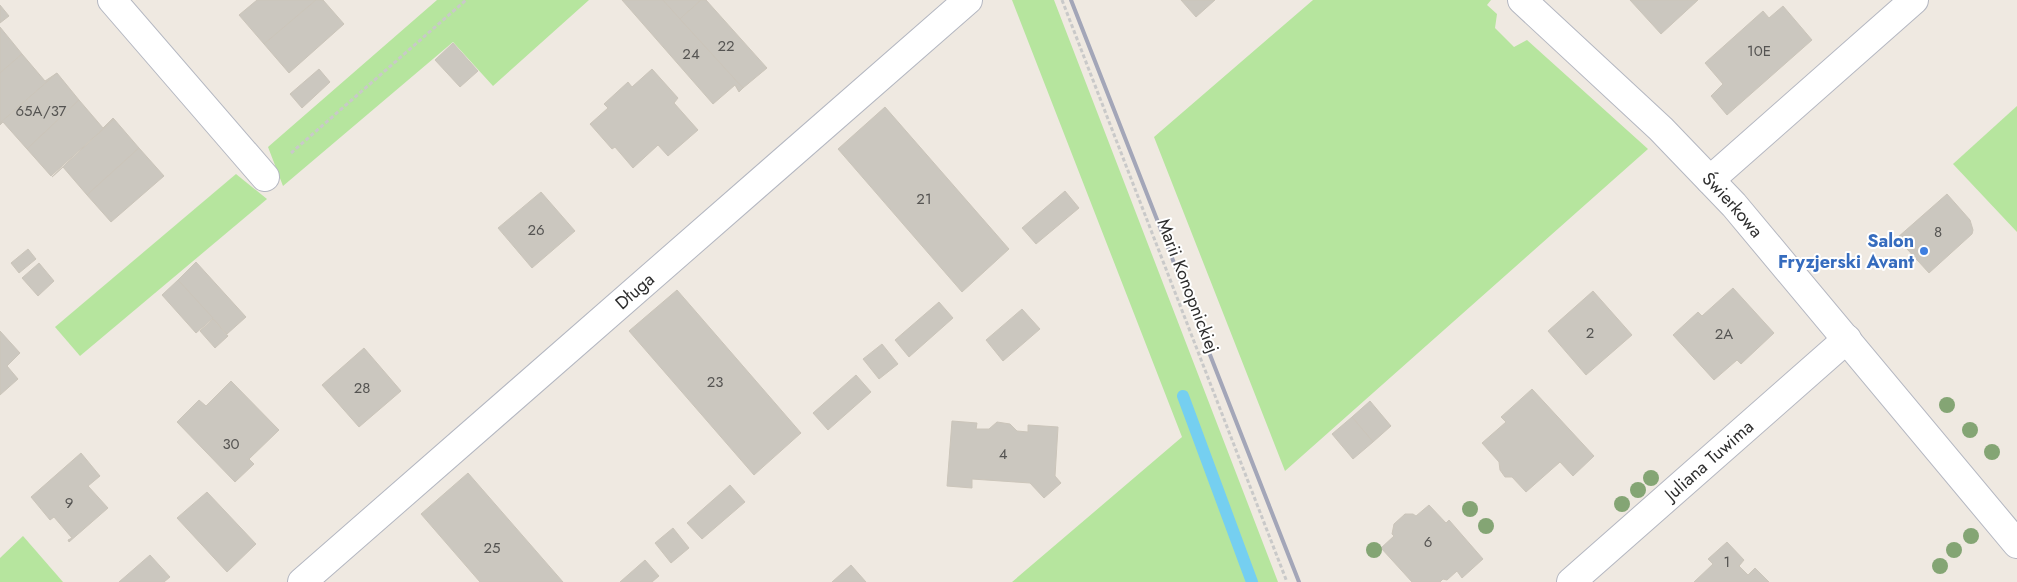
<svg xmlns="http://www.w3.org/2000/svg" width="2017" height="582" font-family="Jost,sans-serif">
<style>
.green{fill:#b6e59e}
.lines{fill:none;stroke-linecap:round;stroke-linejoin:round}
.stream{stroke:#75cff0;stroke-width:12}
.building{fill:#cbc7bf;stroke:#cbc5ba}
.minor-casing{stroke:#b4b7c1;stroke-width:30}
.path{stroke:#c9c9c9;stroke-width:3;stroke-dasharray:4 2.5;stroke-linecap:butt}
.minor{stroke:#fff;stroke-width:28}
.rail{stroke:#a3a6b8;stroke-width:4}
.tree{fill:#84a574}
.shop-dot{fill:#3f7fe0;stroke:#fff;stroke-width:2}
.labels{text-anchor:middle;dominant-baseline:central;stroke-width:4;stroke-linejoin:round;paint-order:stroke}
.number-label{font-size:15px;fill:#555452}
.street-label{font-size:18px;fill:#2e2e2e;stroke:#fff}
.shop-label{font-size:18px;font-weight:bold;fill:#366cbe;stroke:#fff;text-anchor:end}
</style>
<rect width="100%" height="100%" fill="#efe9e1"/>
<g class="green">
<path d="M437,0H589L493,86L453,42L283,186L268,147Z"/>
<path d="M1012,0H1054L1278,582H1012L1182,437Z"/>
<path d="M1313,0H1491L1487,5L1497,14L1495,28L1514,47L1527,40L1648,149L1285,471L1154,137Z"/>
<path d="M2017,106V232L1953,164Z"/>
<path d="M236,174L267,199L80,356L55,327Z"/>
<path d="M23,536L63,582H0V558Z"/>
</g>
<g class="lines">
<path class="stream" d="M1183,396L1252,582"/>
</g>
<g class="building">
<path d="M257,0H316L264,44L239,15Z"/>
<path d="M316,0H323L344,24L289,73L264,44Z"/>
<path d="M622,0H663L743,88L739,92L735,85L713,104Z"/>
<path d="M663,0H701L680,19Z"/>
<path d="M701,0H706L767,68L743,88L680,19Z"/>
<path d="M1181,0H1215L1196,17Z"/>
<path d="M1630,0H1698L1661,34Z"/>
<path d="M0,5L9,16L0,23Z"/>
<path d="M1783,6L1812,40L1727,115L1711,96L1723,84L1705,63L1763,11L1769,18Z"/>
<path d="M0,27L22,54L0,73Z"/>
<path d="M453,43L478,71L460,87L435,60Z"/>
<path d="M22,54L45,81L57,73L0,123V73Z"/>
<path d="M319,69L330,82L302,108L290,94Z"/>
<path d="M652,69L678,98L674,103L698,130L668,156L658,145L633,168L615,147L612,149L590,124L608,108L604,104L628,82L632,87Z"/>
<path d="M57,73L79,100L27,149L3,122L0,125V123Z"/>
<path d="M79,100L103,128L113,118L114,119L51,176L27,149Z"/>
<path d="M885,107L1009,249L962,292L838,149Z"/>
<path d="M114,119L139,148L87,195L63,167L52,177Z"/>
<path d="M139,148L164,176L111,222L87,195Z"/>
<path d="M1065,191L1079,208L1036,244L1022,228Z"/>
<path d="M541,192L575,231L532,268L498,228Z"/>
<path d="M1947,194L1970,220L1973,230L1972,234L1929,273L1897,238Z"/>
<path d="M28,249L36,259L19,273L11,263Z"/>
<path d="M196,262L246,317L227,334L178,280Z"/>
<path d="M39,263L54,281L38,296L22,278Z"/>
<path d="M178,280L213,318L196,333L162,295Z"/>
<path d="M1733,288L1774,333L1741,364L1737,360L1714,380L1673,335L1698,312L1702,316Z"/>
<path d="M677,290L801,433L754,475L629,331Z"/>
<path d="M1593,291L1632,335L1586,375L1548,331Z"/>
<path d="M939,302L953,318L909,357L895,340Z"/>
<path d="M1022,309L1040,329L1003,361L986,340Z"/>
<path d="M213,319L228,336L215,348L200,331Z"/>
<path d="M0,331L20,353L7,366L18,379L0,395Z"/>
<path d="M882,344L898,364L879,379L863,359Z"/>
<path d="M364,348L401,391L359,427L322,385Z"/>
<path d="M856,375L871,392L828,430L813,413Z"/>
<path d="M231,381L279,430L249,459L254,464L235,482L177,422L199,400L206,406Z"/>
<path d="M1532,389L1594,456L1573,476L1560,462L1526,492L1512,477H1505L1500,470L1499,462L1482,443L1506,422L1501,417Z"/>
<path d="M1370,401L1391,426L1373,442L1352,417Z"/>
<path d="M1352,417L1373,442L1353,459L1332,434Z"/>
<path d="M952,421L977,423L976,429H989L997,422L1010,424L1017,431L1028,432V425L1058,427L1055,476L1061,483L1044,498L1030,483L972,479V488L947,486Z"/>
<path d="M81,453L100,476L88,486L108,508L69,542L68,540L72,538L54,517L50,520L31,497Z"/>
<path d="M468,473L563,582H480L421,514Z"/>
<path d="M730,485L745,502L702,539L687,523Z"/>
<path d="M207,492L256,544L227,572L177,518Z"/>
<path d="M1429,505L1446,523L1449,520L1483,559L1462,578L1457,571L1447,580L1443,579L1440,582H1412L1381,548L1394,536L1392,534L1394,524L1405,514H1413L1416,516Z"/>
<path d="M673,528L689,548L671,563L655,543Z"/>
<path d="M1727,542L1744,560L1739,566L1748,575L1755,568L1769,582H1694L1713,564L1708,559Z"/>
<path d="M150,555L170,577L164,582H119Z"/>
<path d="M645,560L659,576L652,582H620Z"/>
<path d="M851,565L866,582H832Z"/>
</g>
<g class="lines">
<g class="minor-casing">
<g id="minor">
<path d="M112,0L265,177"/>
<path id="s1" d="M1522,0L1661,129L1734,205L2017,544"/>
<path d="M1710,180L1914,0"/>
<path id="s2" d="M302,582L968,0"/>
<path id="s3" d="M1571,582L1847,339"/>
</g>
</g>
<g class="path">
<path d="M1062,0L1287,582"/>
<path d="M291,153L466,0"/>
</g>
<use href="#minor" class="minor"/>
<path class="rail" d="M1071,0L1299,582"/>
</g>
<g class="tree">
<circle cx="1947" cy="405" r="8"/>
<circle cx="1970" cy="430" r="8"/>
<circle cx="1992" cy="452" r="8"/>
<circle cx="1651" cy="478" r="8"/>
<circle cx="1638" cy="490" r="8"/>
<circle cx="1622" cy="504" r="8"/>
<circle cx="1470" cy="509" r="8"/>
<circle cx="1486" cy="526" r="8"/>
<circle cx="1971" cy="536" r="8"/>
<circle cx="1374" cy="550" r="8"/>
<circle cx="1954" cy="550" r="8"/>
<circle cx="1940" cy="566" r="8"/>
</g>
<circle class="shop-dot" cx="1924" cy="251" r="5"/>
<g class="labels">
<g class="number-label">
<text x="726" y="46">22</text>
<text x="1759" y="51">10E</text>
<text x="691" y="54">24</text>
<text x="41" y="111">65A/37</text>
<text x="924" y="199">21</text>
<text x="536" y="230">26</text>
<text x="1938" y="232">8</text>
<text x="1590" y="333">2</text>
<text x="1724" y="334">2A</text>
<text x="715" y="382">23</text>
<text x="362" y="388">28</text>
<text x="231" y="444">30</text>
<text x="1003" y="454">4</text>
<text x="69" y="503">9</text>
<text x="1428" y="542">6</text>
<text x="492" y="548">25</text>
<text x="1727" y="562">1</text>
</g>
<g class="street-label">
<text stroke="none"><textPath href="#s1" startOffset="294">Świerkowa</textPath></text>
<text transform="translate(1188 286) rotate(69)">Marii Konopnickiej</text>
<text stroke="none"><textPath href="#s2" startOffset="442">Długa</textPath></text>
<text stroke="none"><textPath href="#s3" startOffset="184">Juliana Tuwima</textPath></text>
</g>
<g class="shop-label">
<text x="1914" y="241">Salon<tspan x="1914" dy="21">Fryzjerski Avant</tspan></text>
</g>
</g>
</svg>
